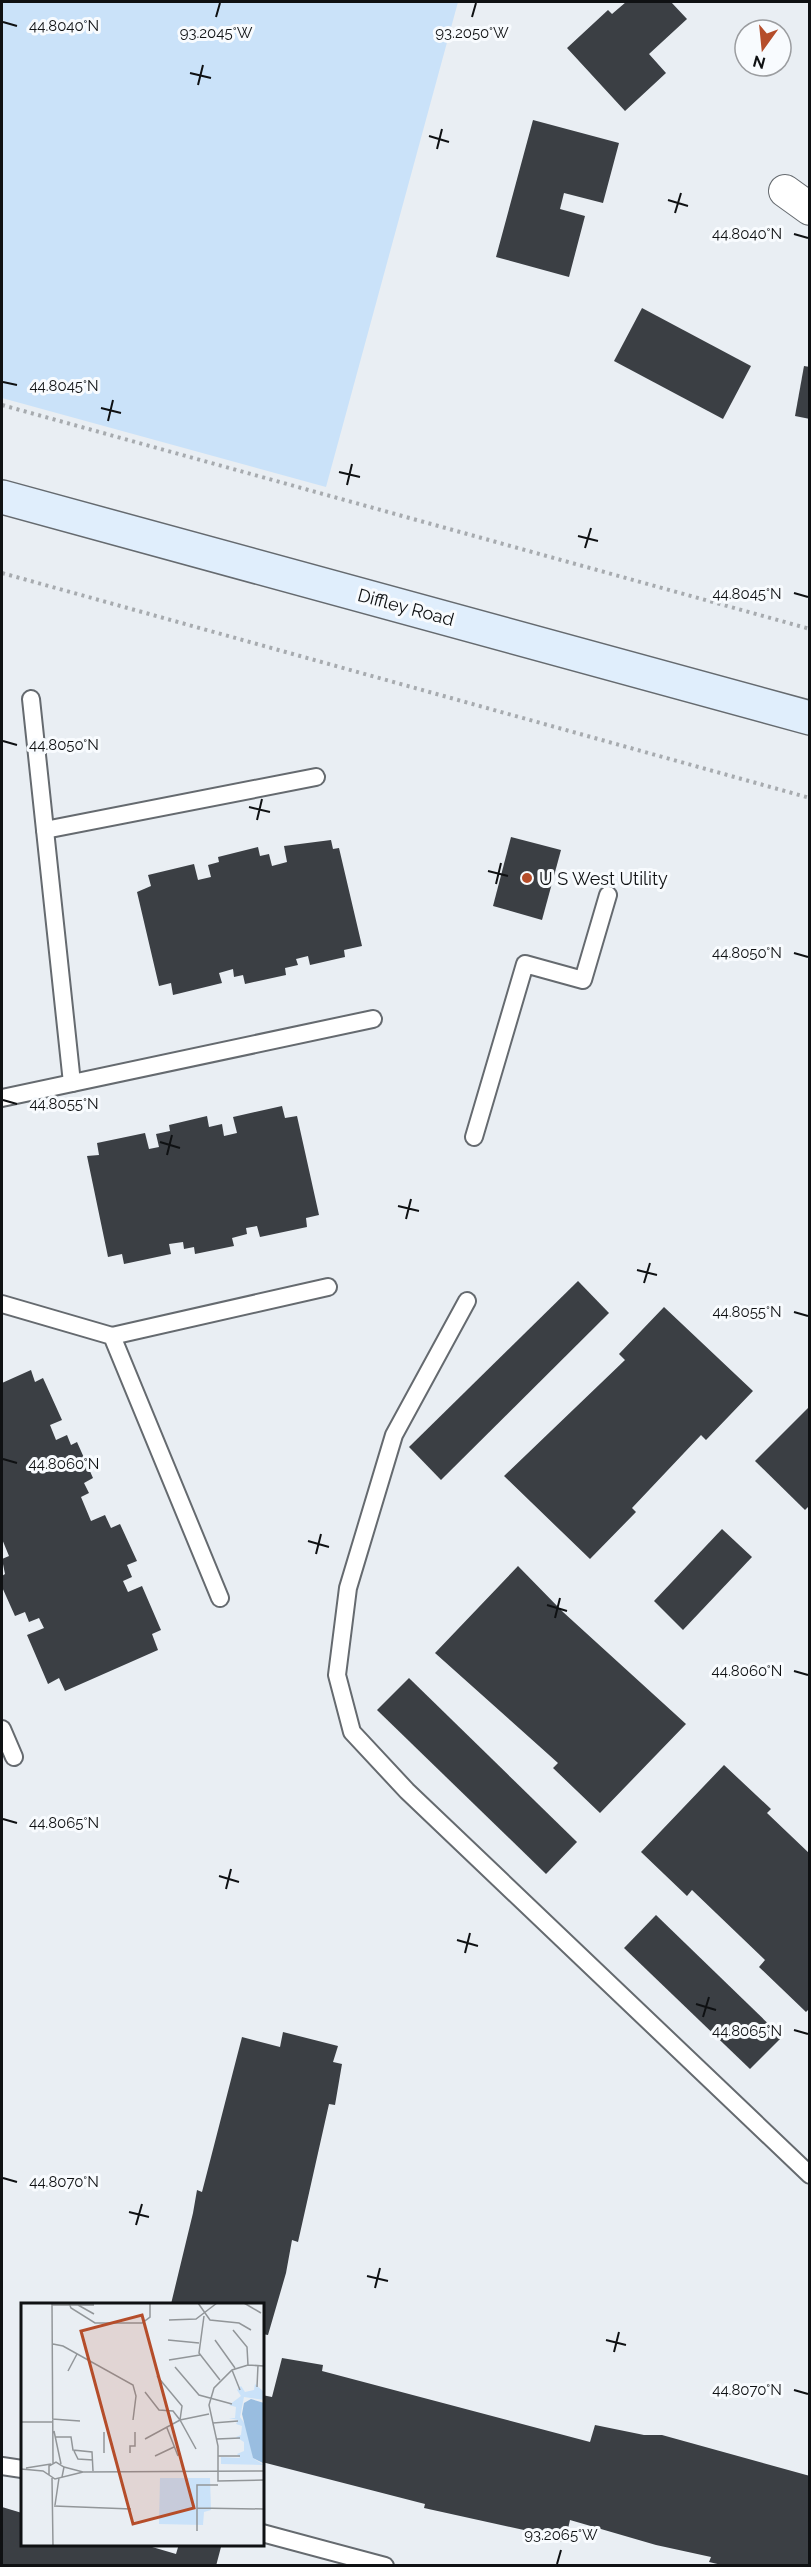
<svg xmlns="http://www.w3.org/2000/svg" width="811" height="2567" font-family="Raleway,sans-serif">
<style>
.green{fill:#cae2f9}
.building{fill:#3b3f44}
.lines{fill:none;stroke-linecap:round;stroke-linejoin:round}
.lane-casing{stroke:#656a6f;stroke-width:20}
.street-casing{stroke:#656a6f;stroke-width:34}
.secondary-casing{stroke:#656a6f;stroke-width:36}
.path{stroke:#a7abaf;stroke-width:4;stroke-dasharray:3 4.5;stroke-linecap:butt}
.lane{stroke:#fff;stroke-width:16}
.street{stroke:#fff;stroke-width:32}
.secondary{stroke:#e0eefc;stroke-width:33}
.ticks{fill:none;stroke:#0f1113;stroke-width:2}
.poi-dot{fill:#b54d2a;stroke:#f8fbfe;stroke-width:2}
.labels{text-anchor:middle;dominant-baseline:central;stroke-width:6;stroke-linejoin:round;paint-order:stroke}
.street-label{font-size:18px;fill:#0f1113;stroke:#f8fbfe}
.poi-label{font-size:18px;fill:#0f1113;stroke:#f8fbfe;text-anchor:start}
.inset-road{fill:none;stroke:#929699;stroke-width:1.5}
.view{fill:#b54d2a;fill-opacity:0.15;stroke:#b54d2a;stroke-width:3}
.inset-edge{fill:none;stroke:#0f1113;stroke-width:3}
.ticks-label{font-size:15px;text-anchor:middle;fill:#0f1113;stroke:#f8fbfe;stroke-width:6;stroke-linejoin:round;paint-order:stroke}
</style>
<rect width="100%" height="100%" fill="#e9eef3"/>
<path class="green" d="M2,2H458L326,487L2,398Z"/>
<g class="building">
<path d="M626,2H671L687,19L649,54L666,73L625,111L567,48L608,10L612,14Z"/>
<path d="M533,120L619,143L603,203L564,193L560,209L585,216L569,277L496,257Z"/>
<path d="M642,308L751,366L723,419L614,361Z"/>
<path d="M804,366L810,367V419L795,416Z"/>
<path d="M511,837L561,850L542,920L493,906Z"/>
<path d="M331,840L333,849L339,848L362,946L344,950L345,957L310,965L308,956L296,959L298,965L285,968L286,975L245,984L243,975L234,977L233,969L219,973L222,983L173,995L171,983L159,986L137,892L151,886L148,875L194,864L198,880L211,877L208,865L219,862L218,857L258,847L260,856L269,854L272,866L287,862L284,846Z"/>
<path d="M282,1106L285,1118L297,1116L319,1215L306,1218L307,1227L260,1237L257,1226L246,1228L247,1234L232,1238L234,1246L195,1254L194,1247L184,1249L183,1242L169,1244L171,1254L124,1264L122,1254L108,1257L87,1156L99,1155L97,1143L145,1133L149,1149L159,1147L156,1134L170,1131L169,1125L207,1116L209,1127L222,1124L224,1136L237,1133L233,1117Z"/>
<path d="M578,1281L609,1313L441,1480L409,1447Z"/>
<path d="M664,1307L753,1391L706,1440L701,1435L632,1508L636,1512L590,1559L504,1476L625,1360L619,1354Z"/>
<path d="M31,1370L35,1382L43,1378L62,1420L50,1425L56,1440L67,1435L71,1445L77,1442L93,1478L84,1483L89,1493L81,1497L91,1521L105,1515L111,1528L120,1524L137,1561L127,1565L132,1577L123,1581L128,1592L142,1586L161,1630L152,1634L158,1650L65,1691L59,1678L48,1684L27,1635L44,1628L39,1618L29,1622L25,1612L15,1616L2,1587V1576L5,1574L2,1559L9,1556L2,1539V1383Z"/>
<path d="M810,1406V1505L805,1510L755,1461Z"/>
<path d="M722,1529L752,1557L683,1630L654,1601Z"/>
<path d="M518,1566L563,1612L686,1724L600,1813L553,1768L558,1763L435,1653Z"/>
<path d="M409,1678L577,1842L546,1874L377,1710Z"/>
<path d="M724,1765L771,1809L767,1813L810,1854V2008L806,2012L759,1967L765,1960L692,1890L687,1896L641,1852Z"/>
<path d="M656,1915L782,2037L750,2069L624,1948Z"/>
<path d="M283,2032L338,2046L333,2062L342,2064L335,2105L329,2104L298,2242L292,2240L286,2273L268,2335L262,2334V2304H171L193,2213L197,2190L202,2192L242,2037L280,2047Z"/>
<path d="M282,2358L323,2365L322,2371L590,2442L595,2425L644,2435H662L810,2476V2566H726L709,2562L711,2557L656,2545L570,2520L565,2542L523,2536L524,2530L424,2508L425,2504L262,2462V2395L272,2397Z"/>
<path d="M2,2507L22,2513V2544H142L176,2554L179,2544H210L221,2547L216,2566H2Z"/>
</g>
<g class="lines">
<g class="lane-casing">
<g id="lane">
<path d="M31,699L72,1083"/>
<path d="M45,830L316,777"/>
<path d="M2,1098L373,1019"/>
<path d="M474,1137L525,964L583,980L608,895"/>
<path d="M467,1301L394,1435L348,1588L337,1675L352,1732L407,1791L810,2175"/>
<path d="M2,1304L112,1336L220,1598"/>
<path d="M112,1336L328,1287"/>
<path d="M2,1729L14,1757"/>
<path d="M2,2466L22,2469"/>
<path d="M262,2533L385,2566"/>
</g>
</g>
<g class="street-casing">
<path id="street" d="M785,191L810,209"/>
</g>
<g class="secondary-casing">
<path id="secondary" d="M2,497L810,718"/>
</g>
<g class="path">
<path d="M2,405L810,629"/>
<path d="M2,573L810,798"/>
</g>
<use href="#lane" class="lane"/>
<use href="#street" class="street"/>
<use href="#secondary" class="secondary"/>
</g>
<path class="ticks" d="M216,17L220,3M472,17L476,3M3,22L17,26M190,73L211,78M198,85L203,65M429,136L449,142M437,149L442,129M668,200L688,206M675,213L681,193M794,234L808,238M3,382L17,385M101,408L121,413M108,421L113,400M339,472L360,477M347,485L352,464M578,536L598,541M585,548L591,528M794,593L808,597M3,741L17,745M249,807L270,812M257,820L262,799M488,871L508,876M496,884L501,863M794,953L808,957M3,1100L17,1104M160,1142L180,1148M167,1155L172,1135M398,1206L419,1211M406,1219L411,1199M637,1270L657,1275M644,1283L650,1263M794,1312L808,1316M3,1459L17,1463M308,1541L329,1547M316,1554L321,1534M547,1605L567,1611M555,1618L560,1598M794,1671L808,1675M3,1819L17,1823M219,1876L239,1882M226,1889L231,1869M457,1940L478,1946M465,1953L470,1933M696,2004L716,2010M703,2017L709,1997M794,2030L808,2034M3,2178L17,2182M129,2212L149,2217M136,2225L142,2204M367,2276L388,2281M375,2288L380,2268M606,2340L626,2345M614,2352L619,2332M794,2390L808,2394M557,2564L561,2550"/>
<circle class="poi-dot" cx="527" cy="878" r="6"/>
<g class="labels">
<g class="street-label">
<text transform="translate(406 607) rotate(15)">Diffley Road</text>
</g>
<g class="poi-label">
<text x="539" y="878">U S West Utility</text>
</g>
</g>
<g transform="translate(21 2303)">
<rect width="243" height="243" fill="#e9eef3"/>
<path d="M234,81L243,89V97L223,94L219,114L227,125L232,155L243,162L200,161V154L219,155L216,151L223,148V139L215,134L220,132L221,123L215,121L217,117L208,115H214L215,104L208,102L220,93L216,87L220,83L224,89L233,87ZM139,175H189L190,207L183,209L182,222L138,221Z" fill="#cae2f9"/>
<path d="M230,96L243,100L242,160L232,155L221,111L223,100Z" fill="#99bde0"/>
<path class="inset-road" d="M31,0L32,160M48,0L50,5L74,20H121L129,14V0M177,0L189,17L218,20L230,27M223,0L240,10M31,2H73M57,2L73,11M183,13L178,50L199,77M148,17L175,16L196,0M212,27L226,44L227,62M147,37L178,40M194,37L214,65M32,41L42,43L112,82L115,93L112,117M148,57L179,52M243,63L227,62L211,67L193,85L188,102L197,143V178L243,177M154,64L178,92L211,101M211,67L219,87M47,68L56,51M136,73L161,103L159,117M236,84L237,62M124,89L138,107L152,108L159,117L175,146M31,116L59,118M0,119H31M192,120L217,118M146,125L157,153M33,128L40,161M35,134H50L52,147L71,149L72,168M124,136L159,117L188,111M196,136L219,135M53,148L57,156L72,157M83,150V129M109,150V143H114V129M134,153L153,144M197,153H219M43,164L62,169L243,168M5,165L30,161M0,166L22,168L34,176L62,169M28,172V163L35,159L43,164L41,174M31,175L32,243M34,202L38,175M33,203L110,206M176,205L243,206M176,228V182H197"/>
<path class="view" d="M121,12L173,205L112,221L60,28Z"/>
<rect width="243" height="243" class="inset-edge"/>
</g>
<g class="ticks-label">
<text x="64" y="31">44.8040°N</text>
<text x="216" y="38">93.2045°W</text>
<text x="472" y="38">93.2050°W</text>
<text x="747" y="239">44.8040°N</text>
<text x="64" y="391">44.8045°N</text>
<text x="747" y="599">44.8045°N</text>
<text x="64" y="750">44.8050°N</text>
<text x="747" y="958">44.8050°N</text>
<text x="64" y="1109">44.8055°N</text>
<text x="747" y="1317">44.8055°N</text>
<text x="64" y="1469">44.8060°N</text>
<text x="747" y="1676">44.8060°N</text>
<text x="64" y="1828">44.8065°N</text>
<text x="747" y="2036">44.8065°N</text>
<text x="64" y="2187">44.8070°N</text>
<text x="747" y="2395">44.8070°N</text>
<text x="561" y="2540">93.2065°W</text>
</g>
<rect width="811" height="2567" fill="none" stroke="#0f1113" stroke-width="6"/>
<g transform="translate(763 48) rotate(195)"><circle r="28" fill="#f8fbfe" stroke="#9b9da0" stroke-width="1.5"/>
<path d="M0-4.5L10 22L0 15L-10 22Z" fill="#b54d2a"/>
<text y="-9" font-size="16" font-weight="bold" text-anchor="middle" fill="#0f1113">N</text>
</g>
</svg>
